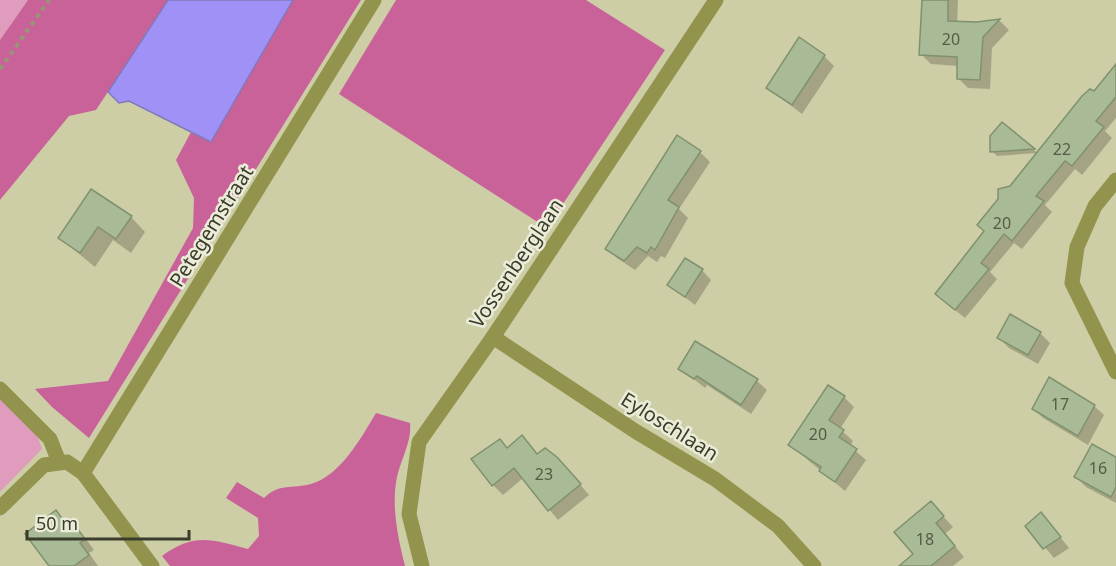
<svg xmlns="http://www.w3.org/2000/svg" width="1116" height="566" font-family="'Noto Sans',sans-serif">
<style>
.green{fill:#df9cbc}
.forest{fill:#ca629a}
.water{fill:#a091f7;stroke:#8278ba;stroke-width:1.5}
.shadow{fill:#0003}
.building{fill:#a9ba96;stroke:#80916e;stroke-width:1.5}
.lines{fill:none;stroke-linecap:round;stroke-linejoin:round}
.path{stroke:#959677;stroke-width:4;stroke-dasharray:4.5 4.5;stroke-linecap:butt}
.minor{stroke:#92934c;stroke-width:15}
.labels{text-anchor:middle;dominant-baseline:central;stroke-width:5;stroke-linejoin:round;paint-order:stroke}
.number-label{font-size:16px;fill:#565c46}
.street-label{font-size:20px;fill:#3b3c2c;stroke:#ecedd9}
</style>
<rect width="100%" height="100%" fill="#cdcea6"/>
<g class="green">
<path d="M0,0H28L0,40Z"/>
<path d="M0,393L36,432L42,449L0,492Z"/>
</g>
<g class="forest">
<path d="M28,0H168L96,110L69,116L0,200V40Z"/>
<path d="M293,0H361L89,438L52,407L35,389L108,381L193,228L194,198L176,160L191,132L211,141Z"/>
<path d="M396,0H586L665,50L547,228L339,94Z"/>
<path d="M376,413L410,423C412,441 401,459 397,477C391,506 398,538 405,566H170L162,556C195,532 212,540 248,549L259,536L258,518L226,498L237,482L264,498C279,483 292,489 311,484C341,475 361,438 376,413Z"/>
</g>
<path class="water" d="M168,0H293L211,142L129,101L119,103L108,92Z"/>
<g class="shadow">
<path d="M923,0H958L957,23L1000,21L1009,30L992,48L990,89L968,88L958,78V66L931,64L921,54Z"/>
<path d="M824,56L834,66L802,114L768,88Z"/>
<path d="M1116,66V118L1105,131L1112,138L1082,175L1075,169L1045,205L1052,212L1022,249L1014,243L990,272L997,279L965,318L946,303L1011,187Z"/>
<path d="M1002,124L1034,150L1038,153L997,156L992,151Z"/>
<path d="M700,152L710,162L679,209L688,218L665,258L661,256L657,262L648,256L635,270L617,258L607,248Z"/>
<path d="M131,217L145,232L131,253L113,240L95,267L60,238Z"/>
<path d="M702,270L711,280L695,305L669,285Z"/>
<path d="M1040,333L1050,343L1038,364L1009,348L999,338Z"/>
<path d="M680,368L757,381L767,390L751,414L707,385L705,388Z"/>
<path d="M844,397L854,407L840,429L853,441L850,446L866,460L845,491L790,445Z"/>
<path d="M1094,406L1104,415L1088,445L1043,418L1034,409Z"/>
<path d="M522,437L538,455L567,469L589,495L558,520L523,478L503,495L493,485L508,449Z"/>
<path d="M1116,459V503L1086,487L1076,477Z"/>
<path d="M931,503L953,527L945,534L964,557L953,566H902L915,555Z"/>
<path d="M56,512L66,523L70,521L80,531L94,550L89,553L98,566H51Z"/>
<path d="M1041,514L1069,548L1054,558L1027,526Z"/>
</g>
<g class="building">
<path d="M922,0H948V21L977,22L1000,19L983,37L980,80L957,79V57L919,55Z"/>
<path d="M799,37L825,55L792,105L766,88Z"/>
<path d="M1116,64V97L1096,121L1104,127L1072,166L1065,161L1036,196L1044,201L1012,241L1004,234L981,263L989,269L955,310L935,294L984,231L977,225L998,199V189L1010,186L1082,96L1090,89L1094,91Z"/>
<path d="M1002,122L1035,149L990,152V136Z"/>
<path d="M677,135L701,151L668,200L679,207L655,250L651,247L647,253L637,247L624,261L605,249Z"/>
<path d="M91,189L132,216L116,239L98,227L80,253L58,238Z"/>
<path d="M685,258L703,269L685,297L667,285Z"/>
<path d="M1010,314L1041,332L1028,355L997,338Z"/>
<path d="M695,341L758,379L741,405L697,376L694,379L678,369Z"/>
<path d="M1049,377L1095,405L1078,436L1032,409Z"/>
<path d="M828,385L845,396L829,420L844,430L839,437L857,449L835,482L819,471L821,467L788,445Z"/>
<path d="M522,435L537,454L545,448L557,457L581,484L548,511L514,468L492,486L471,459L500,439L507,448Z"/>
<path d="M1092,444L1116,457V487L1111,497L1074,477Z"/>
<path d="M931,501L944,516L936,523L955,546L931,566H899L913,554L894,532Z"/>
<path d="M56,510L65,523L70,519L85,539L80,543L89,555L74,566H49L25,534Z"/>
<path d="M1041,512L1061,537L1043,549L1025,526Z"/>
</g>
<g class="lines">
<path class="path" d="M0,69L49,0"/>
<g class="minor">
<path d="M1116,180L1095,206L1077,247L1072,283L1116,372"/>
<path d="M493,337L635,431L715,479L778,526L814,566"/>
<path d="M0,389L50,439L59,462"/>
<path d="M83,473L374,0"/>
<path d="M0,508L44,465L67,462L83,473L152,566"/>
<path d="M422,566L409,514L419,442L493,337L716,0"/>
</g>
</g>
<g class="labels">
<g class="number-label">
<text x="951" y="39">20</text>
<text x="1062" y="149">22</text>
<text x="1002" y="223">20</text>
<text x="1060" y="404">17</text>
<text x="818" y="434">20</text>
<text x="1098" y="468">16</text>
<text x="544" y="474">23</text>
<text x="925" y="539">18</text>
</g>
<g class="street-label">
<text transform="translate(211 226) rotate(-58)">Petegemstraat</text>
<text transform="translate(516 263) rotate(-56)">Vossenberglaan</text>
<text transform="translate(670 426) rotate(32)">Eyloschlaan</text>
</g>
</g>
<path d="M27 530v9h162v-9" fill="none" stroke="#3b3c2c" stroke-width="3"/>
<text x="36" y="530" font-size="18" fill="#3b3c2c" stroke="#ecedd9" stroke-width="4.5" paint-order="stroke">50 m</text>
</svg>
